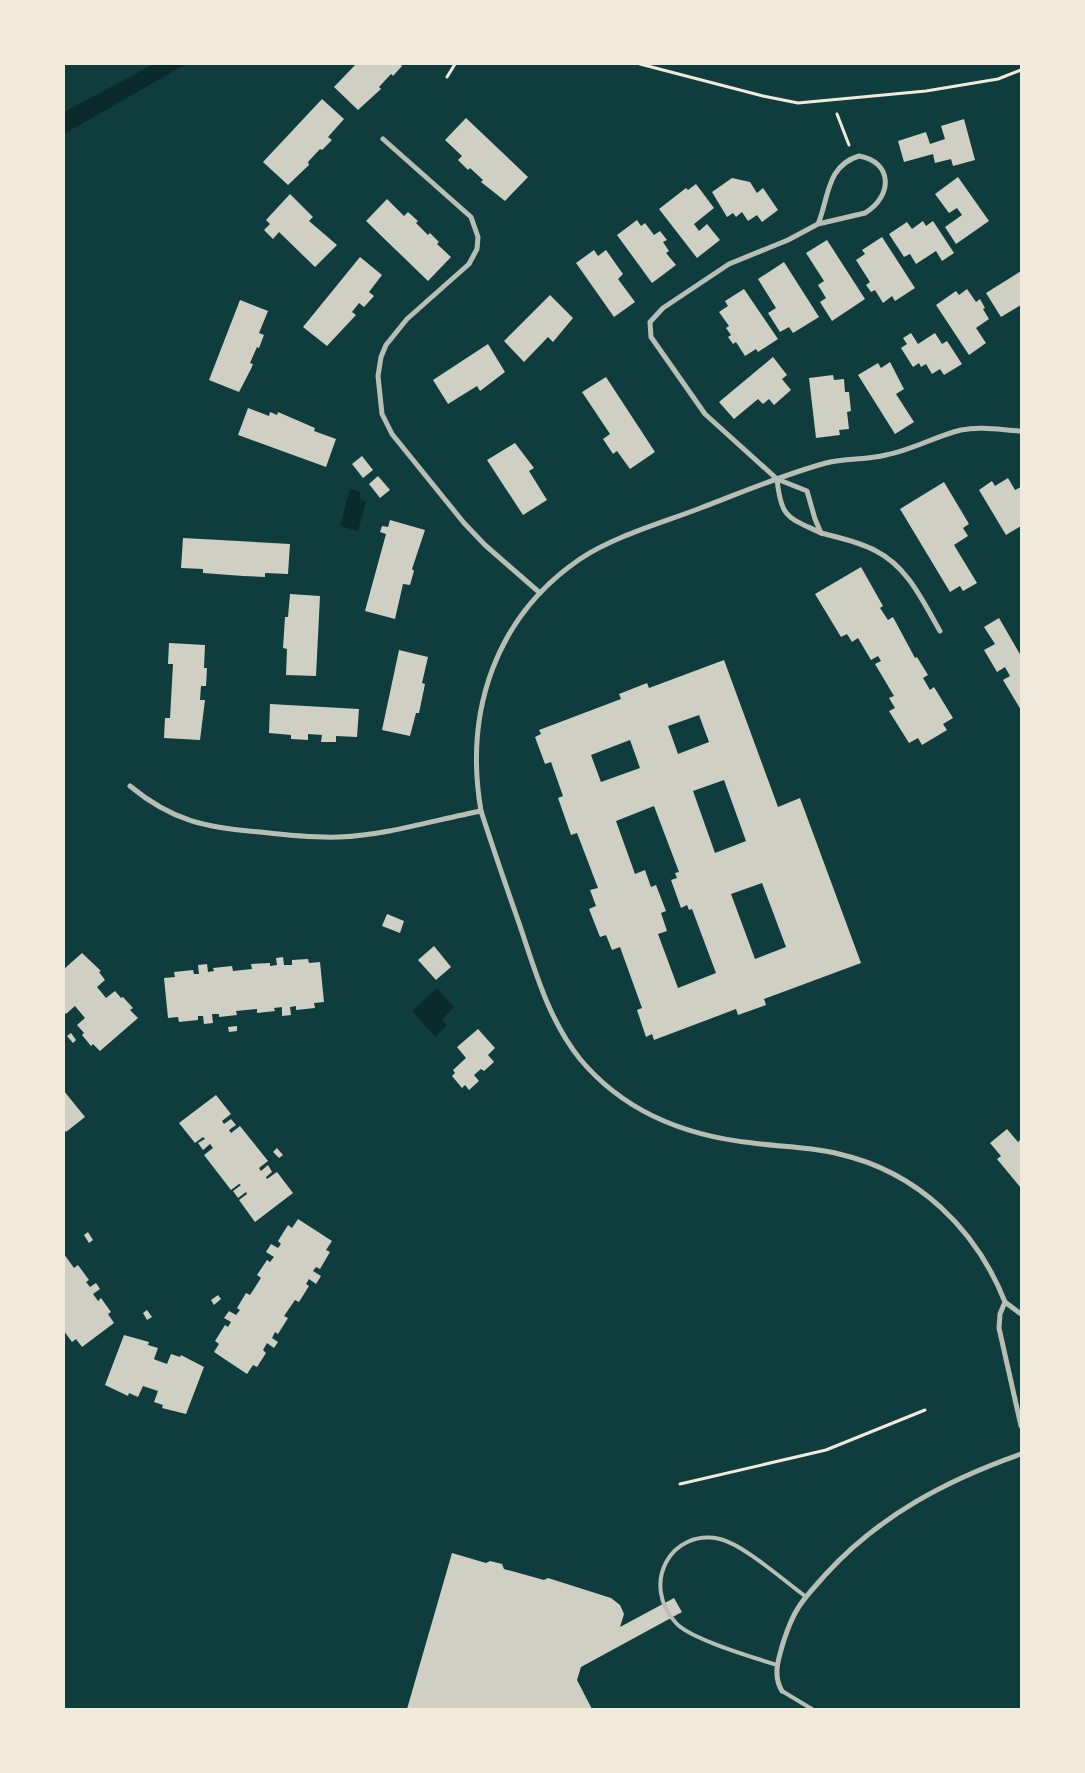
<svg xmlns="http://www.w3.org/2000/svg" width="1085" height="1773" font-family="'Roboto Condensed',sans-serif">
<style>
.water{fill:#0a2a2b}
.building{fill:#cfcfc3;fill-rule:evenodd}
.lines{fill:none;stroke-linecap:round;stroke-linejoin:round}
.path{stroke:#f1e9da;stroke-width:3}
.service{stroke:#b8beb3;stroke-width:4}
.minor{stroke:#b8beb3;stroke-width:5}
</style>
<rect width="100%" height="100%" fill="#0f3d3e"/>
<g class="water">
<path d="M154,64H186L64,134V112Z"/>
<path d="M350,489L360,492V499L366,502L358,531L340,526Z"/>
<path d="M437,988L454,1007L442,1019L447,1026L435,1037L412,1011Z"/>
</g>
<g class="building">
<path d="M356,64H400L402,66L393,76L391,74L379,87L381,89L358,110L334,87Z"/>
<path d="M322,99L344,119L328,137L332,140L322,150L320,149L308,162L309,165L288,185L263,162Z"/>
<path d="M466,118L528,177L505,201L481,182L483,180L470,168L468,170L458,160L462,156L445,140Z"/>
<path d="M964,119L975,160L953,166L951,159L935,163L933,154L904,162L898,141L926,132L930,144L945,139L941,126Z"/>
<path d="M958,177L989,221L956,244L945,227L962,215L957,208L949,213L935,194Z"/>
<path d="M732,178L750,182L757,193L763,188L778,210L762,222L757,215L748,221L742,212L736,217L733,213L727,217L712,192Z"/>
<path d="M696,184L714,208L694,224L699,231L707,224L720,240L697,258L659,209L686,188L688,190Z"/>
<path d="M290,194L313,217L309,221L337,245L315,267L279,232L273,239L264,230L270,224L266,220Z"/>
<path d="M387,199L404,216L408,212L418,221L416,223L428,235L430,233L439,242L437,244L451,257L428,281L366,221Z"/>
<path d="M637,220L641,226L645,223L654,235L660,231L667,240L663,242L669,251L666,253L676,265L652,283L617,235Z"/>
<path d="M923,221L926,226L933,221L954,253L942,261L936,251L916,264L910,254L904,257L889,234L907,222L912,229Z"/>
<path d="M882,237L915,288L895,301L892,296L883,303L875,290L871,292L866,285L870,282L856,260L865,254L862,250Z"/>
<path d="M827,240L865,299L832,321L820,302L826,298L818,285L824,281L806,253Z"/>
<path d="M594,250L598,256L606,250L623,274L618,279L635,302L614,317L576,263Z"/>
<path d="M360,257L382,275L369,292L374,296L364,307L359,303L352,312L356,315L327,346L303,327Z"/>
<path d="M784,262L819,317L793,333L789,327L780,332L768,313L776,308L758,279Z"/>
<path d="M1021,271V305L1001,317L986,293Z"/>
<path d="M744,289L778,339L758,352L756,349L745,356L736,342L733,344L728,337L731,335L726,328L729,326L719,312L728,306L725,301Z"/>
<path d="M967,289L976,302L980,299L985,308L983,309L989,319L976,328L986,343L969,355L936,305L956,291L959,295Z"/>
<path d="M550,295L573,318L553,342L548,337L524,362L504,341Z"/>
<path d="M240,300L268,311L259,333L264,335L259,348L257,347L250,363L253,364L251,369L239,392L209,380Z"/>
<path d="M911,333L918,344L935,333L942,344L947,341L962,364L944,375L940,369L932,374L926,364L921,367L919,363L913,367L901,348L907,344L903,338Z"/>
<path d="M488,344L505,372L480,391L477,386L448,404L433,380Z"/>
<path d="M773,357L787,375L782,379L791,390L774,405L769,399L763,404L758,399L734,419L719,402Z"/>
<path d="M890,362L904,389L896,394L914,422L895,434L858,375L878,363L881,368Z"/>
<path d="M833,375L834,380L844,379L845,392H849L851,411L847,412L849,429L839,430L840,435L816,438L809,378Z"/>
<path d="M606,377L655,452L630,469L617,451L613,454L603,439L610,434L582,392Z"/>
<path d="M248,408L269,416L270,412L277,415L278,412L315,428L314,431L336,439L326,467L238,435Z"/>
<path d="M515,443L534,468L529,471L547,500L523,515L487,460Z"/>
<path d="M362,456L373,470L363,478L352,464Z"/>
<path d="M378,476L390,490L380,498L369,484Z"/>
<path d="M1008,478L1015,490L1021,487V526L1006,535L979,490L992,481L995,486Z"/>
<path d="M944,482L969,524L963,528L968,536L954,545L977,583L963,591L960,586L950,592L900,509Z"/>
<path d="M390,520L425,530L412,569L414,571L410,585L403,584L395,619L365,611L386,534L380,532L382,526L388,527Z"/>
<path d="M183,538L290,544L288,574L265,573V577L243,576L203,573V569L181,568Z"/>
<path d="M861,567L883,606L880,608L888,620L893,617L915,658L917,657L928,675L923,678L930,690L934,687L953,718L943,724L947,730L922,745L918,738L909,743L889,711L895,708L889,698L894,696L875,664L881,661L878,656L871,660L858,638L852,642L847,634L841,637L815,594Z"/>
<path d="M290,594L320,596L316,676L286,675L287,649L283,648L285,617H288Z"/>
<path d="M999,618L1021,656V710L1003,680L1010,676L1005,667L997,672L984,650L995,644L984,627Z"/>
<path d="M169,643L205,645L204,668H207L206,686H201L200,700H205L200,740L164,738L165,718H170L173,664H168Z"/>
<path d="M399,650L428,657L422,683L425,684L419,713H416L410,736L382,730Z"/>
<path d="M724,660L778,807L800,798L861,963L764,999L766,1005L738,1015L736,1009L654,1040L652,1034L646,1037L637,1010L642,1008L620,947L612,950L606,935L600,937L589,909L596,906L590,890L598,888L577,833L571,835L564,815L558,798L563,796L551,762L545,764L535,737L541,734L539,730L621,699L619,694L647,683L649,688ZM699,715L709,742L678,754L668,726ZM630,740L640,768L601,782L591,755ZM724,780L746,841L715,853L693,791ZM654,806L679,872L675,873L677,878L671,880L681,908L687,905L689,910L692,909L716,973L678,988L658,934L667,931L661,913L666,911L656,885L651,887L645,870L635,874L616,821ZM762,883L786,947L755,959L731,894Z"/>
<path d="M270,704L359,709L357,737L336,736V742H321L322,735L308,734V740L291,739V735L269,733Z"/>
<path d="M387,914L404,921L400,933L382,926Z"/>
<path d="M434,946L451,967L436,980L418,960Z"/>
<path d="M82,953L101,971L99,972L105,980L97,987L106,998L115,991L121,998L123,997L133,1008L130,1010L138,1018L100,1051L93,1044L91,1046L82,1035L84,1033L77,1025L85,1018L75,1006L66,1014L64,1012V969Z"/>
<path d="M283,957L284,965H292V960L308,959L309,963L320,962L324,1002L314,1003L315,1008L296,1010V1006L290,1007L291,1015L282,1016V1007L274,1008L275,1011L257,1013V1009L236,1011L237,1015L219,1017V1014H212L213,1023L204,1024L203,1016H198V1020L179,1022L178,1017L168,1018L164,978L175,977L174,972L193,970L194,974H199L198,965L207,964L208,972L214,971L213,968L232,966L233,971L252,969L251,964L270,963V966L277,965L276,958Z"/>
<path d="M237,1026V1031L229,1032L228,1027Z"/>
<path d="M478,1029L495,1048L488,1055L494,1062L484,1071L481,1069L474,1075L479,1081L469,1090L465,1085L462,1088L452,1076L455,1073L453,1070L466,1058L457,1047Z"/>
<path d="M71,1033L76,1040L73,1043L67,1036Z"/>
<path d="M64,1091L85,1117L66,1132L64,1129Z"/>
<path d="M216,1095L231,1114L222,1121L224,1124L231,1119L236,1125L229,1130L231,1133L240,1126L268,1161L259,1168L261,1171L268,1165L272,1172L266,1177L267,1179L277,1172L293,1193L255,1222L239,1200L247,1194L246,1192L238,1198L233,1191L241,1185L239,1184L231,1190L204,1155L213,1148L210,1144L203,1150L198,1143L205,1139L203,1137L195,1143L179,1123Z"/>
<path d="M1007,1129L1018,1142L1021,1139V1188L997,1159L1001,1156L990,1143Z"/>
<path d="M277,1148L283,1155L279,1158L273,1152Z"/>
<path d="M298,1219L332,1241L326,1250L330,1252L320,1269L316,1267L313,1271L321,1276L316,1284L309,1279L306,1284L309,1286L299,1302L295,1300L284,1316L288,1318L278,1334L275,1332L272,1338L278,1342L274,1348L267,1343L263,1350L266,1353L257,1367L253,1365L247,1374L214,1352L219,1344L215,1341L225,1325L228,1327L231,1322L224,1318L229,1311L236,1315L240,1310L237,1308L246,1293L250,1295L261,1278L257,1275L267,1260L270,1262L274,1257L266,1252L271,1244L278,1248L281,1244L278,1241L288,1225L292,1228Z"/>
<path d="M88,1232L93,1240L89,1243L84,1235Z"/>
<path d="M64,1254L74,1268L78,1265L89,1280L86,1282L90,1287L96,1283L100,1289L93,1294L98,1301L101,1298L111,1312L108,1314L114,1323L82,1347L76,1339L72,1342L64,1331Z"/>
<path d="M218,1295L221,1299L214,1305L211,1300Z"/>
<path d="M147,1310L152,1317L147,1320L143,1313Z"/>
<path d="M124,1335L149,1342L148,1345L158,1348L154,1359L156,1360L167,1364L171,1354L180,1357L181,1355L204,1367L186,1414L162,1408L163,1405L154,1402L158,1391L143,1386L138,1397L129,1393L128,1396L105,1385Z"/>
<path d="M452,1553L486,1563L490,1561L502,1564L504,1569L544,1580L548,1578L611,1598L620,1605L624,1614L620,1627L674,1598L682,1612L581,1667L577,1680L592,1709H407Z"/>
</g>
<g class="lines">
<g class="path">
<path d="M640,64L763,96L798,103L926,91L998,79L1021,70"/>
<path d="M447,77L455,64"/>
<path d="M837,114L849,145"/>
<path d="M680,1484L826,1450L925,1410"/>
</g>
<g class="service">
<path d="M777,1665C755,1658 690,1639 676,1623C640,1584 671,1528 720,1539C744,1545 783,1580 805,1596"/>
<path d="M782,1691L812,1709"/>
</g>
<g class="minor">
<path d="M383,139L471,217L478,237L477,249L469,264L407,319L386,345L381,357L378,376L382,414L392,434L464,523L485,545L540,593"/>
<path d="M777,479C781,519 788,517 821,533L815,519L807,491L777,479L705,414L651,337L650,322L663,308L729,264L788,240L818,224L865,213C893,196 893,162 859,156C826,166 829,198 818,224"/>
<path d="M821,533C840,538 860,542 876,551C908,567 923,602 940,631"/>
<path d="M130,786C172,821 207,828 260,832C286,835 313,838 339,837C387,835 435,820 481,811"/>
<path d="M1005,1302C976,1229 918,1172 839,1154C811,1147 781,1147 753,1143C686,1136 624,1112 580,1059C548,1019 535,970 519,923C506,886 493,848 481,811C464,712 495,617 580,559C615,536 659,524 698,509C740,493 782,475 826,463C846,458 866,460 886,455C912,450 936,436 961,430C981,426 1001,430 1021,431"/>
<path d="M1021,1314L1005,1302L1000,1314L999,1328L1021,1426"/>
<path d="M782,1691C772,1675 779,1657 784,1640C795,1606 804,1599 826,1574C880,1515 947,1480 1021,1454"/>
</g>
</g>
<rect width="1085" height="1773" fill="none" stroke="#f1e9da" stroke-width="130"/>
</svg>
